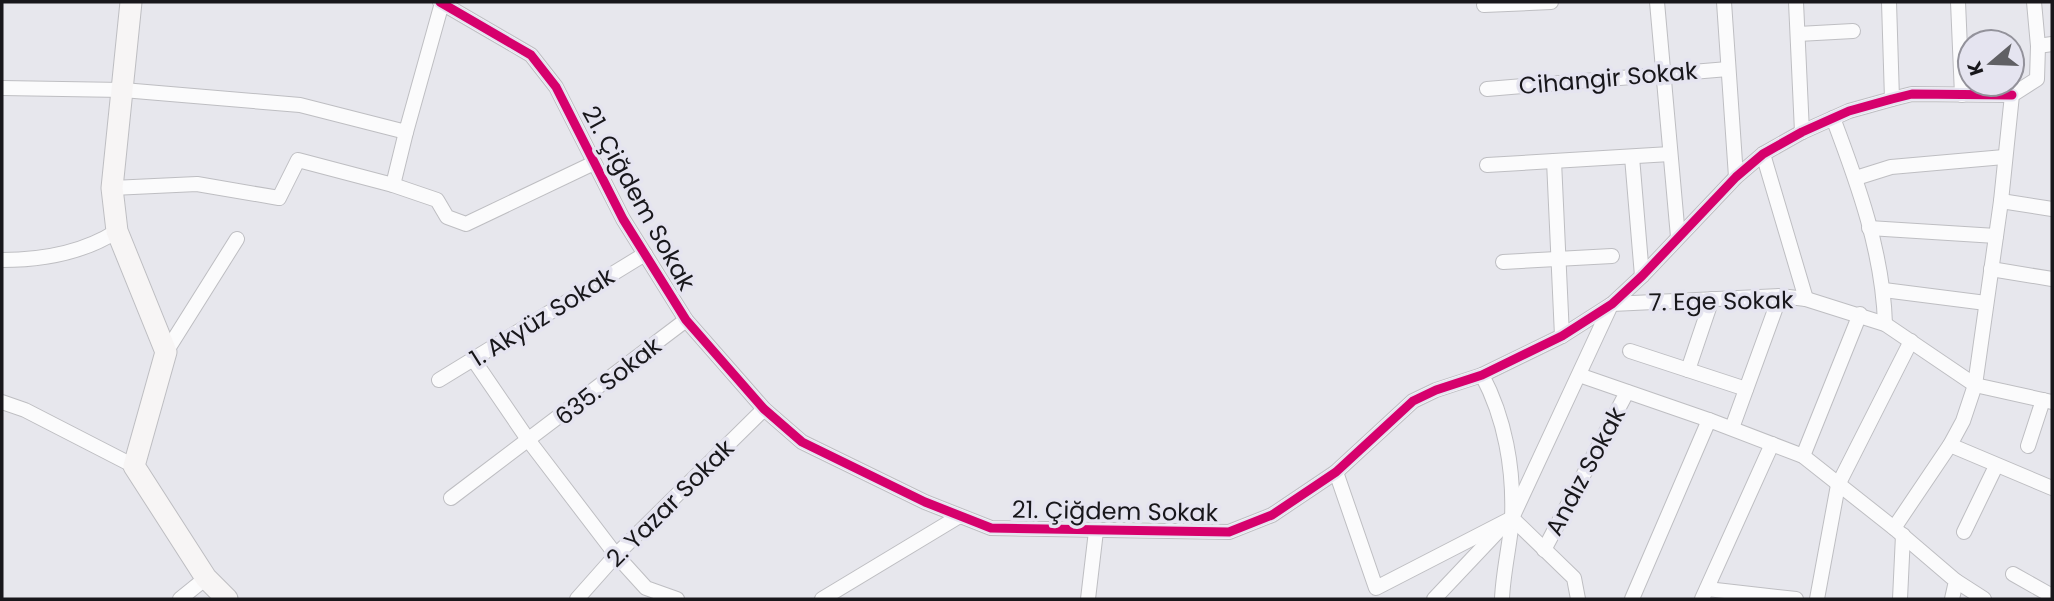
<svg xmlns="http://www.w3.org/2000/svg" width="2054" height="601" font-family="Poppins,sans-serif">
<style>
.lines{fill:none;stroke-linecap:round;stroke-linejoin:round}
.street-casing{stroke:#bebec2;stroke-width:16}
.secondary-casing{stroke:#bebec2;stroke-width:23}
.street{stroke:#fbfbfc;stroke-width:14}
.secondary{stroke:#f7f5f5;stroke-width:21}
.cycleway-casing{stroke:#e5e4f0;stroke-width:13}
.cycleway{stroke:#d6006c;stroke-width:9}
.labels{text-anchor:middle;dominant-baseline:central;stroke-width:7;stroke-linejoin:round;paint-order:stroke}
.street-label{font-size:24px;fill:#18171b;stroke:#e5e4f0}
</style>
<rect width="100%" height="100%" fill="#e7e7ed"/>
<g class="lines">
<g class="street-casing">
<g id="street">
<path d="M440,2L531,55L556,87L623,219L686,320L764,409L802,442L925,502L991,528L1229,532L1272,515L1336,472L1413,401L1436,390L1482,375L1562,336L1612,304L1642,276L1736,177L1763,154L1802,132L1849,111L1892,99L1912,94L2012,95"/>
<path d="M1657,2L1678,237"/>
<path d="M1724,2L1736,177"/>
<path d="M1796,2L1802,132"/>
<path d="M1889,2L1892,99"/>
<path d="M1958,2L1962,95"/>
<path d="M1484,5L1551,2"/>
<path d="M1798,34L1853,31"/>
<path d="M2038,46L2052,44"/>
<path d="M2,88L123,90L300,105L406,132L442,3"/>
<path d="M1487,89L1728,69"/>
<path d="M1833,118C1858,184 1883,253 1885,324"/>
<path d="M1763,154L1806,299"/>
<path d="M1632,157L1642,276"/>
<path d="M1554,161L1562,336"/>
<path d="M1487,165L1670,154"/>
<path d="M1856,178L1891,167L2004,157"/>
<path d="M393,185L406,132"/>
<path d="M112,188L197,184L279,198L298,160L393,185L437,200L447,217L466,224L594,163"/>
<path d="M2001,201L2052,209"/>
<path d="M1869,228L1996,236"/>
<path d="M2,260C42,260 83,253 117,231"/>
<path d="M1503,262L1612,256"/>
<path d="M1991,269L2052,279"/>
<path d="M1884,290L1986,303"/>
<path d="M1612,304L1780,296L1806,299L1885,324L1975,385L2052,402"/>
<path d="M1630,351L1746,389"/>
<path d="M166,352L237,239"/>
<path d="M473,359L529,441L616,555L646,588L677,599"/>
<path d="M1688,370L1712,299"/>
<path d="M1482,375C1505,418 1514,469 1512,518C1510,545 1503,572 1502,599"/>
<path d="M1579,375L1709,420"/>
<path d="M439,380L645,254"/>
<path d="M2,402L25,410L134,466"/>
<path d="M1732,428L1780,296"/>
<path d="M1950,445L2052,488"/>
<path d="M2028,446L2043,400"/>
<path d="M1803,456L1860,314"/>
<path d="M1336,472L1376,588L1512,518L1611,305"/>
<path d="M451,498L686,320"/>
<path d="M1512,518L1574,578L1578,599"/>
<path d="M1894,528L1950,445L1963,421L1975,385L2001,201L2012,95L2037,79L2038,46L2034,2"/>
<path d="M1964,532L1996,466"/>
<path d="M1544,550L1627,392"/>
<path d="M2013,574L2052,596"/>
<path d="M1956,581L1984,599"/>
<path d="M1707,589L1796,599"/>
<path d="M180,599L206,578"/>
<path d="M577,599L616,555L764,409"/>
<path d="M822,599L958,517"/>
<path d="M1088,599L1096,531"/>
<path d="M1434,599L1503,526"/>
<path d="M1632,599L1709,420L1803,456L1894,528L1956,581L1952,599"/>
<path d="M1702,599L1772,444"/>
<path d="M1817,599L1838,485L1911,341"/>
<path d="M1900,599L1903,535"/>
</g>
</g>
<g class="secondary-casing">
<path id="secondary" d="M131,2L112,188L117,231L166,352L134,466L206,578L227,599"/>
</g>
<use href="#street" class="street"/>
<use href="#secondary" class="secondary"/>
<g class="cycleway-casing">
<path id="cycleway" d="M440,2L531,55L556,87L623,219L686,320L764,409L802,442L925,502L991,528L1229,532L1272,515L1336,472L1413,401L1436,390L1482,375L1562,336L1612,304L1642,276L1736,177L1763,154L1802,132L1849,111L1892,99L1912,94L2012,95"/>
</g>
<use href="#cycleway" class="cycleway"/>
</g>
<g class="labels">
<g class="street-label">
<text transform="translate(1608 78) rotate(-5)">Cihangir Sokak</text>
<text transform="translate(639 198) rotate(61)">21. Çiğdem Sokak</text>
<text transform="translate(1721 301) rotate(-1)">7. Ege Sokak</text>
<text transform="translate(542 317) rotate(-32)">1. Akyüz Sokak</text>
<text transform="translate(608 381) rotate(-38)">635. Sokak</text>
<text transform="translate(1585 471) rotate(-62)">Andız Sokak</text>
<text transform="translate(670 503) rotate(-45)">2. Yazar Sokak</text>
<text transform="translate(1115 511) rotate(1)">21. Çiğdem Sokak</text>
</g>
</g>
<rect width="2054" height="601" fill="none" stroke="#18171b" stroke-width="7"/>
<g transform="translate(1991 63) rotate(251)"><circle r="33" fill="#e5e4f0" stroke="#93929b" stroke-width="2"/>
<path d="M0-5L12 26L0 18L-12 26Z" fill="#606064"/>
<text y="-10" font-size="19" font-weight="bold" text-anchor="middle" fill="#18171b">K</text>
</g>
</svg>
